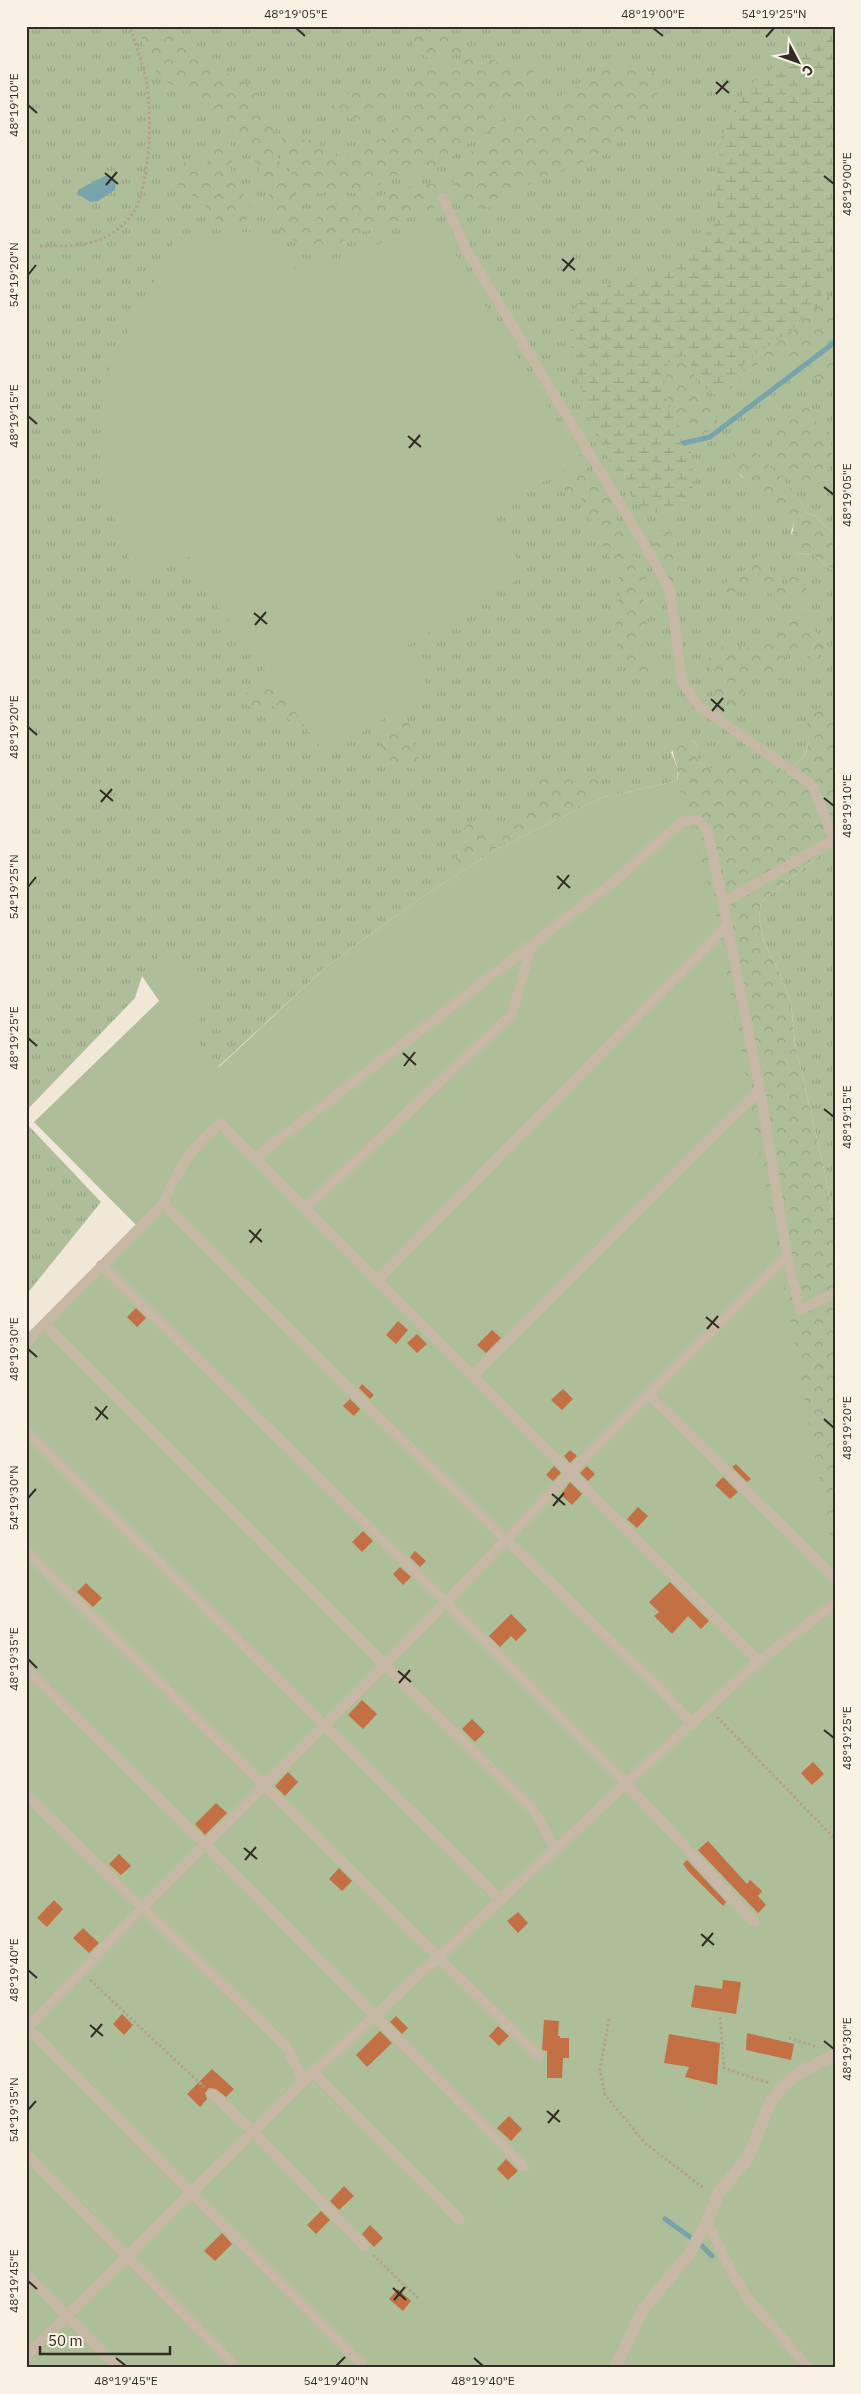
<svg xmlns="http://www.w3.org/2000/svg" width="861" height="2394" font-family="'IBM Plex Sans',sans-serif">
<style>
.grass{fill:url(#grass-tufts)}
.forest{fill:url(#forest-crowns)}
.wetland{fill:url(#wetland-marsh)}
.garden{fill:#aebe99}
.water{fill:#78a4ac}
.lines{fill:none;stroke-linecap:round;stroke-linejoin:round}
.stream{stroke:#78a4ac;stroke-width:5}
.building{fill:#c27044}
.path{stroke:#b3a28f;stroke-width:3;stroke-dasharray:2.5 2.5;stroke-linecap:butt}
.service{stroke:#c7b8a5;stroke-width:10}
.minor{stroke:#c7b8a5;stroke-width:12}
.ticks{fill:none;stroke:#332c26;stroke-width:2}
.neatline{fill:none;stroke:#332c26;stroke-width:2}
.ticks-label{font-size:12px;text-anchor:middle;fill:#332c26}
</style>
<defs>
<pattern id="grass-tufts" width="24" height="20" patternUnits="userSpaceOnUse" patternTransform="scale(1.25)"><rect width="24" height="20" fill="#aebe99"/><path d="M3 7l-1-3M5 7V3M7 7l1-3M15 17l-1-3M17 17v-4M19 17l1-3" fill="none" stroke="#96a384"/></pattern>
<pattern id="forest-crowns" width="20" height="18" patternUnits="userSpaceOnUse" patternTransform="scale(1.25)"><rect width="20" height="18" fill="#aebe99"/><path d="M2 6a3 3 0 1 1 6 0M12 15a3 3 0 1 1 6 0" fill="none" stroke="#96a384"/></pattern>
<pattern id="wetland-marsh" width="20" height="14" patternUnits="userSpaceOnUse" patternTransform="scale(1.25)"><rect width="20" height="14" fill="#aebe99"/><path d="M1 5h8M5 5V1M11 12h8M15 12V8" fill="none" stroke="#96a384"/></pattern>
</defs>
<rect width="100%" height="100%" fill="#f0e7d8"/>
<g class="grass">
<path d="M26,26H835V535L815,516L806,512L799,499L739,474L794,524L791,532L797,553L813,555L835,572V703L808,724C810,743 809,756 792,767L707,769L698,761V747L689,736L671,752L678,769L677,781L601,798L498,848L412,904L326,967L218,1067L142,976L135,998L26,1111Z"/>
<path d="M835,843V1226L824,1169L795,1044L791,1002L778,969L764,942L759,919L761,902Z"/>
<path d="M26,1123L101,1202L26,1295Z"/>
</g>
<g class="forest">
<path d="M136,26H178L182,40L199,61L248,83L257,93L273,128L274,148L298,203L301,215L307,220L315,222L321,209L327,204C365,210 412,175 444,186L446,191L439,204L431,211L359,233L328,249L320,251L288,238L279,228L264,180L238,129L225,115L183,90L168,83L154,69Z"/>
<path d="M415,28L443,35L464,46V51L449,58L429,59L415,49L409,33Z"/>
<path d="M477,57C492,57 499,64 512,66C519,67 524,61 532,62L537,68L526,80L525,89L522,92L493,104L494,108L505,115L497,127L475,137L447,161L430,169L400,173L374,188L359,193H315C293,188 285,160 280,141L283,138L311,140L318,143L327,153L337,156L346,154L365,143L390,137C401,126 399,101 419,105L425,101V90L408,83V77L418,70Z"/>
<path d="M614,65L652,72L661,78L663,83L644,119L589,160L537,179L507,201L496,207L469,208L462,207L456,201L453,182L458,168L475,147L501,134L520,117L545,108L596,71Z"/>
<path d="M363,86L383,90L390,88L393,91L383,117L378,120L356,121L335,109V104L347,94Z"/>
<path d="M222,139C240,145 229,167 231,180L250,204L249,218C238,225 223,225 212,217C207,213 206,205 201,200C197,197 191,196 187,194C174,187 174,168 185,161L189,162L194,169C211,167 211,152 218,140Z"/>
<path d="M828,295L835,303V326L827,333L830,336L835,335V347L809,368L801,371L771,359L744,370L743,367L758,351L793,331L803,317L814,310Z"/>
<path d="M835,355V382L812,377L813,373Z"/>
<path d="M678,357L685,359L690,365L704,398L718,417L716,425L704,435C677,441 650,376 678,357Z"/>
<path d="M803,398L807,399C811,405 808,415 813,419C817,423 824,425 828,428C835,445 831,463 825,481L803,487L782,476L775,469L773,443L768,430L784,419L796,402Z"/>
<path d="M742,444L761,457L796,493L806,512L815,516L835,535V572L813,555L797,553L790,547L794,524C775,507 727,474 732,447Z"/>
<path d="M584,468L601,480L610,496L614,517L631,535L626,550L634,557L648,562L643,600L650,611L644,630L649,641L639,647L657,664L653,680H640L618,651L615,616L622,587L615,567L602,545L582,499L563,489L569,475Z"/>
<path d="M667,527L677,543L681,579L679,588L672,584L652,544L653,539Z"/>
<path d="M761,556L788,595V600L786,603C775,598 766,588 755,587L749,590L732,592L725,599L720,598C721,581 735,578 746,569C751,563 753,557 761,556Z"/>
<path d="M793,575C801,579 810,591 809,600L805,603L791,595L787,581Z"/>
<path d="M795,607C803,612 824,640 824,650L813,661C805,657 803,649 794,646L786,655L787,669L785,678L780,680L755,675L747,676L744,680C745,694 741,705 727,710C715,701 707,686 713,672L708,667L707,660C734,631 736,654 756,646L782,623L790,609Z"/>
<path d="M277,680L308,723L301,728C288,722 281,708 267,704L258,712L246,704L242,698L256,684H267Z"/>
<path d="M835,703V843L761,902L759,919L764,942L778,969L791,1002L795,1044L824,1169L835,1226V1553L822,1551L657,789L677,781C683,761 663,755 680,736H689L698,747V761L707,769L749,761L792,767C821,748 800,730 810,715C815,707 827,706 835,703Z"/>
<path d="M404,712L413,734V746L418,754L420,766L416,770C387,760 385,766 380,734L384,733L387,738L391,734L394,718L399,717Z"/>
<path d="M555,772C570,773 581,781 597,776L600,779L601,789L597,798L497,847L463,869L459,868L455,861L462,849L461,831L469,824L505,831L513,829C516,825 519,820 523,816C525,814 530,812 532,809C543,796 521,782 555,772Z"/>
</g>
<path class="wetland" d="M835,28V251L825,273L821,295L812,310L802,316L792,330L747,359L741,368C750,383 727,391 716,395C695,385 699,371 684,356C676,356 669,359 666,367C655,396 681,423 690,449C695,463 693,481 692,495L678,508L655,513L636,503L598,442L573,362L569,318L580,301L620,279L657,280L699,244L717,218L716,184L721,137L747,87L828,29Z"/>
<g class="garden">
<path d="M438,223L467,276L582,460L488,514L527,574L403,648L430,689L326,755L194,573L190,557L137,579L98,475L107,374L177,237L259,231L299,273Z"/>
<path d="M677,781L714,905L835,1565V2368H26V1344L139,1228L34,1122L159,1001L142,976L167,947L216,997L190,1032L219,1067L326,967L412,904L498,848L601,798Z"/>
</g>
<path class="water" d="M105,176H111L116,181L115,190L98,201L90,202L78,194V190Z"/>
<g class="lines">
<g class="stream">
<path d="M684,443L710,437L835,342"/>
<path d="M665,2219L701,2245L712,2256"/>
</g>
</g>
<g class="building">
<path d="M136,1308L146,1318L137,1327L127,1317Z"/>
<path d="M398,1321L408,1330L396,1344L386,1335Z"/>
<path d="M492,1330L501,1338L486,1353L477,1345Z"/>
<path d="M417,1334L427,1344L417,1353L407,1343Z"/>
<path d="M362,1384L374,1395L370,1399L359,1388Z"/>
<path d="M563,1389L573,1399L562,1410L551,1400Z"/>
<path d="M350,1399L360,1409L354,1416L343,1406Z"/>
<path d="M570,1450L577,1456L570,1463L564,1456Z"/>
<path d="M736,1464L751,1479L747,1482L732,1467Z"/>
<path d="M554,1466L561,1473L553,1481L546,1475Z"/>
<path d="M587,1466L595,1474L588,1481L580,1473Z"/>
<path d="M723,1477L738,1492L730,1499L715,1485Z"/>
<path d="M570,1482L582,1494L572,1505L561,1495Z"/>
<path d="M638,1507L648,1516L637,1528L627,1519Z"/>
<path d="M363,1531L373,1541L362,1552L352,1542Z"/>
<path d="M415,1551L426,1561L420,1567L410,1557Z"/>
<path d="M400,1567L411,1577L403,1585L393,1574Z"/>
<path d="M670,1582L709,1621L701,1629L688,1616L672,1634L654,1616L659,1612L649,1602Z"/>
<path d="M86,1583L102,1598L93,1607L77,1592Z"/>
<path d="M511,1614L527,1630L516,1641L511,1636L500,1647L489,1636Z"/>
<path d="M362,1700L377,1714L363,1729L348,1715Z"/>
<path d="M472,1719L485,1732L475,1742L462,1729Z"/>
<path d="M813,1762L824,1774L812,1785L801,1773Z"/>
<path d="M288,1772L298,1782L285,1796L275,1786Z"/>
<path d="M216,1803L227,1813L205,1835L195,1824Z"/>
<path d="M708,1841L747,1884L750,1880L762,1891L758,1896L766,1905L758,1913L698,1850Z"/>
<path d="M119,1854L131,1866L121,1875L109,1864Z"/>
<path d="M687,1860L726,1902L723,1906L688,1871L683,1864Z"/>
<path d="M339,1868L352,1881L342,1891L329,1879Z"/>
<path d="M54,1900L63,1909L47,1927L37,1918Z"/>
<path d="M518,1912L528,1923L518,1933L507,1921Z"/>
<path d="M83,1928L99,1943L89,1953L73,1938Z"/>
<path d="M723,1980L741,1982L736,2014L691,2007L695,1985L722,1989Z"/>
<path d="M122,2014L133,2025L124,2035L113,2024Z"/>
<path d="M396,2016L408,2028L402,2034L390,2022Z"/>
<path d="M544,2020L559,2021L558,2036H560V2038H569V2058H563L562,2078H547V2051L542,2050Z"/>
<path d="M498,2026L509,2036L499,2046L489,2036Z"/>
<path d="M380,2031L392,2043L367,2067L356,2055Z"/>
<path d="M747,2033L794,2044L791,2060L746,2050Z"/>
<path d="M669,2034L720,2043L717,2085L685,2077L689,2067L664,2063Z"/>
<path d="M212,2069L234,2089L226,2097L216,2089L209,2088L205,2093L207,2099L200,2107L187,2094Z"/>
<path d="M509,2116L522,2129L511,2141L497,2128Z"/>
<path d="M506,2159L518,2171L508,2180L497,2169Z"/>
<path d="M344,2186L354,2196L339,2210L330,2201Z"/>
<path d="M321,2211L330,2220L316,2234L307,2225Z"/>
<path d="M370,2225L383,2238L374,2247L362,2234Z"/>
<path d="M222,2233L232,2244L215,2261L204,2251Z"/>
<path d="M398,2289L411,2301L403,2311L389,2299Z"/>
</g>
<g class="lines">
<g class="path">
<path d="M40,246C62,246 85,247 104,238C117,232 131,219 137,206C150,172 152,120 147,85C144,65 135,45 130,26"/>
<path d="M717,1717L835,1839"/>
<path d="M90,1980L204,2087"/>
<path d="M720,2017L724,2068L769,2083"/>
<path d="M609,2019L600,2070L605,2095L646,2144L705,2189"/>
<path d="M789,2038L818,2047"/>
<path d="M373,2255L419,2299"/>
</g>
<g class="service">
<path d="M443,198L466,249L643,542L670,590L682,682L698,705L812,785L834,839L723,903L760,1090L787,1256"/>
<path d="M256,1157L621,876L681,822L697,820L707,829L723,903"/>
<path d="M163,1204L366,1405L658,1686L693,1724"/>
<path d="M306,1208L512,1014L531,947"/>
<path d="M101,1265L446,1602L627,1784L754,1922"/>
<path d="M378,1280L728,924"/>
<path d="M44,1324L385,1665L534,1810L555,1849"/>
<path d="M26,1342L163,1204C176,1174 193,1142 221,1124L759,1661"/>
<path d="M473,1375L760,1090"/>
<path d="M649,1395L835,1578"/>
<path d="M26,1431L500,1899"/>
<path d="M26,1551L539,2056"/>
<path d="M26,1669L206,1845L524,2167"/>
<path d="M26,1795L286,2046L304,2081"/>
<path d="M27,2027L365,2368"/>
<path d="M26,2029L142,1908L385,1665L570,1473L787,1256L800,1310L835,1293"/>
<path d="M313,2072L460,2220"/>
<path d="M212,2094L253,2131L364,2246"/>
<path d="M26,2154L237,2368"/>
<path d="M707,2221L732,2273L749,2300L809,2368"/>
<path d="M26,2274L118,2368"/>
<path d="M26,2356L304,2081L759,1661L835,1603"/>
</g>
<path class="minor" d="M615,2368L643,2309L690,2253L707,2221L719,2192L748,2158L771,2101L781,2088L796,2075L835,2054"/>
</g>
<path class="ticks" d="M296,28L305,36M653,28L663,36M766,37L774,28M716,82L729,93M716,94L728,81M28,105L37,113M105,173L118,184M824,176L834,184M106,185L117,172M562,259L575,270M563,271L574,258M28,275L36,265M28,416L37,424M408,436L421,447M409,448L420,435M824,487L834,495M254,613L267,624M255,625L266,612M711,699L724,711M712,711L723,698M28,727L37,735M100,790L113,801M824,798L834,806M101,802L112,789M557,876L570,888M28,887L36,877M558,889L569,875M28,1038L37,1046M403,1053L416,1065M404,1066L415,1052M824,1109L834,1117M249,1230L262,1242M250,1243L261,1229M706,1317L719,1328M707,1329L718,1316M28,1349L37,1357M95,1407L108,1419M824,1419L834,1428M96,1420L107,1406M552,1494L565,1505M28,1498L36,1489M553,1506L564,1493M28,1659L37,1668M398,1671L411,1682M399,1683L410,1670M824,1730L834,1738M244,1848L257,1859M245,1860L256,1847M701,1934L714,1945M702,1946L713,1933M28,1970L37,1978M90,2025L103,2036M91,2037L102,2024M824,2041L834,2049M28,2110L36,2101M547,2111L560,2122M548,2123L559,2110M28,2281L37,2289M393,2288L406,2300M394,2300L405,2287M116,2358L126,2366M474,2358L483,2366M336,2366L345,2357"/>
<rect width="861" height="2394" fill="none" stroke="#f8f1e4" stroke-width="55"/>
<g transform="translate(798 62) rotate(131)" stroke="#f8f1e4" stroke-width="4" paint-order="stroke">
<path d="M0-4L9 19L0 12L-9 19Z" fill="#332c26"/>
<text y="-8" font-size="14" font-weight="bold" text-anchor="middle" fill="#332c26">С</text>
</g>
<path d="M40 2346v8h130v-8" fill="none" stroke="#332c26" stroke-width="2.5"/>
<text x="48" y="2346" font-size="15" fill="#332c26" stroke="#f8f1e4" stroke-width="4" paint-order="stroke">50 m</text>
<rect x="28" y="28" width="806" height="2338" class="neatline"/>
<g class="ticks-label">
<text x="296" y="18">48°19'05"E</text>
<text x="653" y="18">48°19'00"E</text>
<text x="774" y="18">54°19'25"N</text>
<text transform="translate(14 105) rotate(-90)" y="4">48°19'10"E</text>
<text transform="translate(847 184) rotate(-90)" y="4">48°19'00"E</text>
<text transform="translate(14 275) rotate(-90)" y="4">54°19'20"N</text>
<text transform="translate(14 416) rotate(-90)" y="4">48°19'15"E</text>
<text transform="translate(847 495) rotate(-90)" y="4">48°19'05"E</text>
<text transform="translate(14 727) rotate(-90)" y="4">48°19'20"E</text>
<text transform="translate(847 806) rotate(-90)" y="4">48°19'10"E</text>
<text transform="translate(14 887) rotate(-90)" y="4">54°19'25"N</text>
<text transform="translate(14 1038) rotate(-90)" y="4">48°19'25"E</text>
<text transform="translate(847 1117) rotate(-90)" y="4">48°19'15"E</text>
<text transform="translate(14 1349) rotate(-90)" y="4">48°19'30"E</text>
<text transform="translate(847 1428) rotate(-90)" y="4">48°19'20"E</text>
<text transform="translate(14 1498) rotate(-90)" y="4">54°19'30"N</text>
<text transform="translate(14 1659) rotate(-90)" y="4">48°19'35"E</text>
<text transform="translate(847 1738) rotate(-90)" y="4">48°19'25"E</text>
<text transform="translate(14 1970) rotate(-90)" y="4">48°19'40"E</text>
<text transform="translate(847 2049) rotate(-90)" y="4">48°19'30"E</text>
<text transform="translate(14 2110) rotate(-90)" y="4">54°19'35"N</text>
<text transform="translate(14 2281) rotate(-90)" y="4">48°19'45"E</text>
<text x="126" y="2385">48°19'45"E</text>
<text x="336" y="2385">54°19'40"N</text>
<text x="483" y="2385">48°19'40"E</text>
</g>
</svg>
